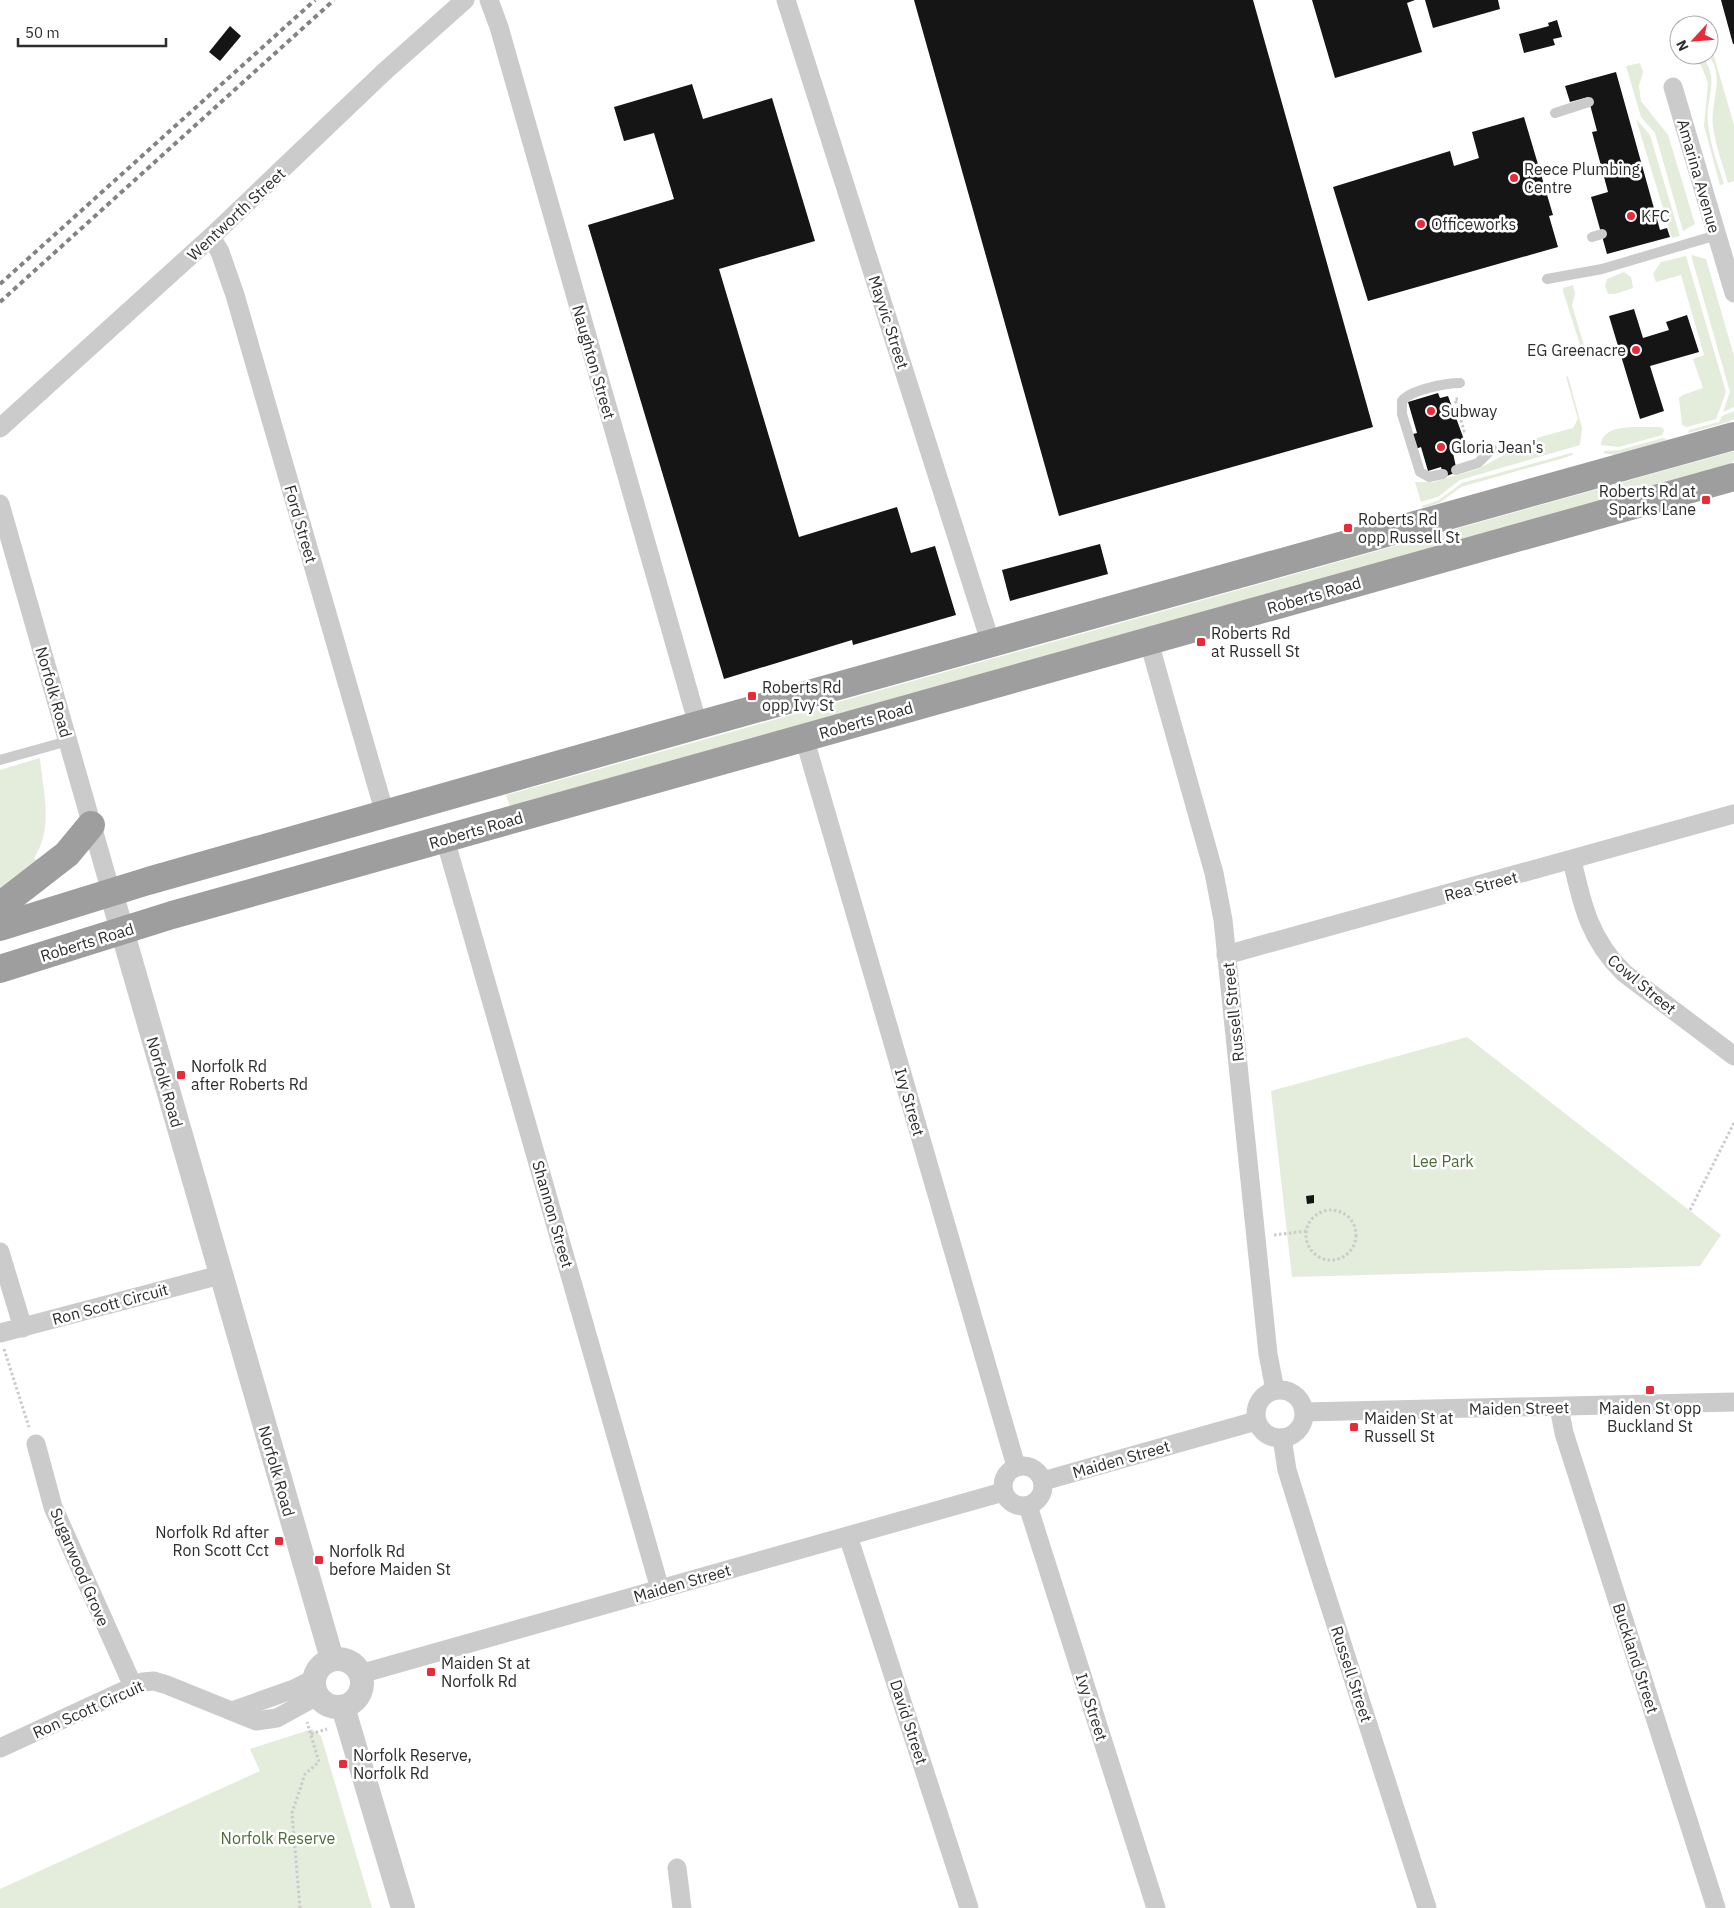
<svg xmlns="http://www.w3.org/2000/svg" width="1734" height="1908" font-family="'IBM Plex Sans',sans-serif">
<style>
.green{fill:#e4ecdb}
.building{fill:#151515}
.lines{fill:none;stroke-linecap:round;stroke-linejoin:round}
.path{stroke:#cbcbcb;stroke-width:3;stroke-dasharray:2.5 2.5;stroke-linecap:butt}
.service{stroke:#cbcbcb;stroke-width:10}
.minor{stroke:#cbcbcb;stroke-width:19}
.tertiary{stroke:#cbcbcb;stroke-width:24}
.trunk{stroke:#9e9e9e;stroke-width:28}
.rail{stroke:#838383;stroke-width:4;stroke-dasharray:5 4;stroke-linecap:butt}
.poi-dot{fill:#eb2937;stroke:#fff;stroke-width:2}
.labels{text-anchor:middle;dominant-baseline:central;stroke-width:5;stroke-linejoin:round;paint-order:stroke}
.poi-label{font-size:16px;fill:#2e2e2e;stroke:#fff;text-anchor:start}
.street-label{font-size:16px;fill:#2e2e2e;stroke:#fff}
.park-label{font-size:16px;fill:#506b3a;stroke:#fff}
</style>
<rect width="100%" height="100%" fill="#fff"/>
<g class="green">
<path d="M1709,39L1734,125V181L1728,183C1723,165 1715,145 1713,126C1710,102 1726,76 1708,55Z"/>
<path d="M1691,55L1702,56C1721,81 1705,97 1708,124C1710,144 1718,165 1724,184L1720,185L1704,126L1708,83L1701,65Z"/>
<path d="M1640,63L1643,72L1639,86L1641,101L1668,135L1695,224L1683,231L1655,133L1641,117L1626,66Z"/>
<path d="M1636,119L1650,135L1680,236L1672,238Z"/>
<path d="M1691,255L1706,259L1734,356V407L1723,412L1730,392Z"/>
<path d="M1686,256L1726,392L1716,419L1687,427L1682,425L1679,398L1683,395L1703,388L1693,359L1704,355L1681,275L1656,282L1653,274L1661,262Z"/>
<path d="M1624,272L1631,277L1633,288L1615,294H1608L1605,286L1607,279Z"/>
<path d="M1573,285L1575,294L1572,305L1585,349L1584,351H1582L1563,291V288Z"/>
<path d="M1568,376L1582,428L1580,445L1460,480L1439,496L1421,502L1415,482H1434L1478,469L1533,439L1573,428L1578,419L1566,377Z"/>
<path d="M1734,411V419L1728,422L1688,433L1689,430L1719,422L1722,416Z"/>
<path d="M1659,427L1663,428L1664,431L1662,435L1619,447L1601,445C1602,422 1641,428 1659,427Z"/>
<path d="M1663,438L1667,440L1615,455L1603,453L1605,451L1619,450Z"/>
<path d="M1734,451V461L1728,465L510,806L506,795Z"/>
<path d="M1571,453L1574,454L1567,457L1461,487L1439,503L1423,508L1422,506L1439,500L1462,483Z"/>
<path d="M40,758C43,792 54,828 34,858L43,866L0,897V770Z"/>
<path d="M1467,1037L1721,1235L1700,1266L1292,1277L1271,1091Z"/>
<path d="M312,1729L321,1736L372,1908H0V1889L260,1771L250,1749Z"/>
</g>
<g class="building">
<path d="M914,0H1253L1373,427L1059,516Z"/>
<path d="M1312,0H1415L1407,3L1422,52L1335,78Z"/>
<path d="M1425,0H1498L1500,9L1433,28Z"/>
<path d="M1721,0H1734V44H1733Z"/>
<path d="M1557,20L1562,37L1553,39L1555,45L1524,53L1519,34L1549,26L1548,23Z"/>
<path d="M230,26L241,36L220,61L209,52Z"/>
<path d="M1616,72L1660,230L1667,228L1670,237L1607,254L1591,197L1608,192L1592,132L1597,131L1588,97L1570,102L1565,86Z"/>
<path d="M692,84L703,119L772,98L815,241L719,269L799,537L897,507L911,553L935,546L956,615L853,645L852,640L724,679L588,225L674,199L654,133L624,141L614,107Z"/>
<path d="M1524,117L1553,215L1549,216L1558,247L1368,301L1333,187L1450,151L1454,166L1479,158L1472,132Z"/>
<path d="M1634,309L1643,338L1669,330L1666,322L1687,315L1699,352L1650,366L1664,411L1640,419L1609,316Z"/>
<path d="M1438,393L1440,398L1448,396L1466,445L1463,450L1453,453L1457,472L1444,477L1441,467L1428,471L1421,447L1413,450L1409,435L1417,433L1408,402Z"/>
<path d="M1100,544L1108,574L1010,601L1002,570Z"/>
<path d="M1314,1195V1203L1307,1204L1306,1196Z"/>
</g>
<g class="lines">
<g class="path">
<path d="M1458,399H1455L1464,431L1461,432"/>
<path d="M1453,413L1459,412"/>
<path d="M1690,1210L1734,1123"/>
<circle cx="1331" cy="1235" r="25"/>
<path d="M1274,1235L1307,1231"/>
<path d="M4,1349L29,1427"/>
<path d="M311,1734L327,1729"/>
<path d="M300,1908L292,1813L305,1774L319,1762L307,1722"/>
</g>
<g class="service">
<path d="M1555,113L1589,102"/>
<path d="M1592,237L1602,234"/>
<path d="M1547,279L1602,269L1717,235"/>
<path d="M1456,470L1478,463L1492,449"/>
<path d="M1443,474L1429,477L1420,472L1402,414V401C1410,390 1446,383 1460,383"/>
<path d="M0,760L68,741"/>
</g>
<g class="minor">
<path d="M489,0L499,27L698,725"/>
<path d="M786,0L991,644"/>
<path d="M1673,87L1734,293"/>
<path d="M211,237L220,252L235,295L385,814"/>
<path d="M0,428L211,237L384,72L465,0"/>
<path d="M0,504L111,892"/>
<path d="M1149,642L1214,873L1223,920L1268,1354L1275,1390"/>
<path d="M804,737L1016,1466"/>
<path d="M445,839L660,1589"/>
<path d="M1572,860C1582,905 1590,940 1624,973L1734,1056"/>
<path d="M1226,955L1734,814"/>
<path d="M0,1252L23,1328"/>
<path d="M0,1333L220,1275"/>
<circle cx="1280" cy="1414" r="24"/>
<path d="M1559,1407L1564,1433L1716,1908"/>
<path d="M1304,1412L1734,1402"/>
<path d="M1282,1438L1287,1470L1316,1563L1427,1908"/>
<path d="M36,1444L53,1507L133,1686"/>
<circle cx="1023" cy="1486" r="20"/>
<path d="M1043,1481L1256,1421"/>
<path d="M1028,1506L1156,1908"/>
<path d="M848,1536L969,1908"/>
<path d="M360,1674L1003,1492"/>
<path d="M232,1711L294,1689L314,1679"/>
<path d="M0,1748L143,1682L154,1681L167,1685L256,1721L277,1718L317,1696"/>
<path d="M677,1868L682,1908"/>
</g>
<g class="tertiary">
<path d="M111,892L332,1659"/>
<circle cx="338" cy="1683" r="24"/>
<path d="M343,1707L403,1908"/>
</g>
<g class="trunk">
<path d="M0,906L67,854L91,825"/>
<path d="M0,927L148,881L698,725L1734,436"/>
<path d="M0,969L172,915L1734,477"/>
</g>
<g class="rail">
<path d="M0,284L315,0"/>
<path d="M0,302L334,0"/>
</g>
</g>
<g class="poi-dot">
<circle cx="1514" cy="178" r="5"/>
<circle cx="1631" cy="216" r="5"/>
<circle cx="1421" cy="224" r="5"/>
<circle cx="1636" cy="350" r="5"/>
<circle cx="1431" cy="411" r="5"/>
<circle cx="1441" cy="447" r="5"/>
<rect x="1701" y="495" width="10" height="10" rx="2.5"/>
<rect x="1343" y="523" width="10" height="10" rx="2.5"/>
<rect x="1196" y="637" width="10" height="10" rx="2.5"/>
<rect x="747" y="691" width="10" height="10" rx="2.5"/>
<rect x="176" y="1070" width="10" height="10" rx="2.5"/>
<rect x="1645" y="1385" width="10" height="10" rx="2.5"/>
<rect x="1349" y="1422" width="10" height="10" rx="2.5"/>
<rect x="274" y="1536" width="10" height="10" rx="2.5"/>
<rect x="314" y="1555" width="10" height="10" rx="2.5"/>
<rect x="426" y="1667" width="10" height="10" rx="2.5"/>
<rect x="338" y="1759" width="10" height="10" rx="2.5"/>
</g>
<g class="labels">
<g class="poi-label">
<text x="1524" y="169">Reece Plumbing<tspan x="1524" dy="18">Centre</tspan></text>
<text x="1641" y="216">KFC</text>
<text x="1431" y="224">Officeworks</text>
<text x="1626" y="350" text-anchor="end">EG Greenacre</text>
<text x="1441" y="411">Subway</text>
<text x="1451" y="447">Gloria Jean's</text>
<text x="1696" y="491" text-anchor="end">Roberts Rd at<tspan x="1696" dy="18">Sparks Lane</tspan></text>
<text x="1358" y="519">Roberts Rd<tspan x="1358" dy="18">opp Russell St</tspan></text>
<text x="1211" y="633">Roberts Rd<tspan x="1211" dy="18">at Russell St</tspan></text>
<text x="762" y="687">Roberts Rd<tspan x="762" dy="18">opp Ivy St</tspan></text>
<text x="191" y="1066">Norfolk Rd<tspan x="191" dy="18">after Roberts Rd</tspan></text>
<text x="1650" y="1408" text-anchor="middle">Maiden St opp<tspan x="1650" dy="18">Buckland St</tspan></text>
<text x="1364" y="1418">Maiden St at<tspan x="1364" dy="18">Russell St</tspan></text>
<text x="269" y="1532" text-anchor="end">Norfolk Rd after<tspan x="269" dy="18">Ron Scott Cct</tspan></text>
<text x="329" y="1551">Norfolk Rd<tspan x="329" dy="18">before Maiden St</tspan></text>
<text x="441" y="1663">Maiden St at<tspan x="441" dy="18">Norfolk Rd</tspan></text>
<text x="353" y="1755">Norfolk Reserve,<tspan x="353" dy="18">Norfolk Rd</tspan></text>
</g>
<g class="street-label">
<text transform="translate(1699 176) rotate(74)">Amarina Avenue</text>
<text transform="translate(236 214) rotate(-43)">Wentworth Street</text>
<text transform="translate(889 322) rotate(72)">Mayvic Street</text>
<text transform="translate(594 362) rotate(74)">Naughton Street</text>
<text transform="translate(301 524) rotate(74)">Ford Street</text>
<text transform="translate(1314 595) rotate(-16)">Roberts Road</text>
<text transform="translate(54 692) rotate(74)">Norfolk Road</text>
<text transform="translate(866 720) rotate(-16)">Roberts Road</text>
<text transform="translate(476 830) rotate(-16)">Roberts Road</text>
<text transform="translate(1481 886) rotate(-15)">Rea Street</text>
<text transform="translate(87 942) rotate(-17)">Roberts Road</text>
<text transform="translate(1642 984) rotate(40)">Cowl Street</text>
<text transform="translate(1233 1012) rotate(-96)">Russell Street</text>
<text transform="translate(165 1082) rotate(74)">Norfolk Road</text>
<text transform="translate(910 1102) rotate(74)">Ivy Street</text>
<text transform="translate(553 1214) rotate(74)">Shannon Street</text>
<text transform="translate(110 1304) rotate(-15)">Ron Scott Circuit</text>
<text transform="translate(1519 1408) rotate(-1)">Maiden Street</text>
<text transform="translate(1121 1459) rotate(-16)">Maiden Street</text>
<text transform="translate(277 1471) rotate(74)">Norfolk Road</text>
<text transform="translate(80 1567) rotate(67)">Sugarwood Grove</text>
<text transform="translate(682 1583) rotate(-16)">Maiden Street</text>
<text transform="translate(1636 1658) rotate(72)">Buckland Street</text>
<text transform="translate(1352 1674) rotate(72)">Russell Street</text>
<text transform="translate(1092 1707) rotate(72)">Ivy Street</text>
<text transform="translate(88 1709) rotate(-24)">Ron Scott Circuit</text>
<text transform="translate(909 1722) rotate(72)">David Street</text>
</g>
<g class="park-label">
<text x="1443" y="1161">Lee Park</text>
<text x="278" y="1838">Norfolk Reserve</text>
</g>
</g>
<g transform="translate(1694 40) rotate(244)"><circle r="24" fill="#ffffff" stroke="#ababab"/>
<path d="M0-4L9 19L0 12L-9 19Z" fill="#eb2937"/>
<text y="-8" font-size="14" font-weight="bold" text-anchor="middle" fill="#2e2e2e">N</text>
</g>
<path d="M18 38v8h148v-8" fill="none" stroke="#2e2e2e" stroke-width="2.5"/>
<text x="25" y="38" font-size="15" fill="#2e2e2e" stroke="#ffffff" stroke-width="4" paint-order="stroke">50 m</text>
</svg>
